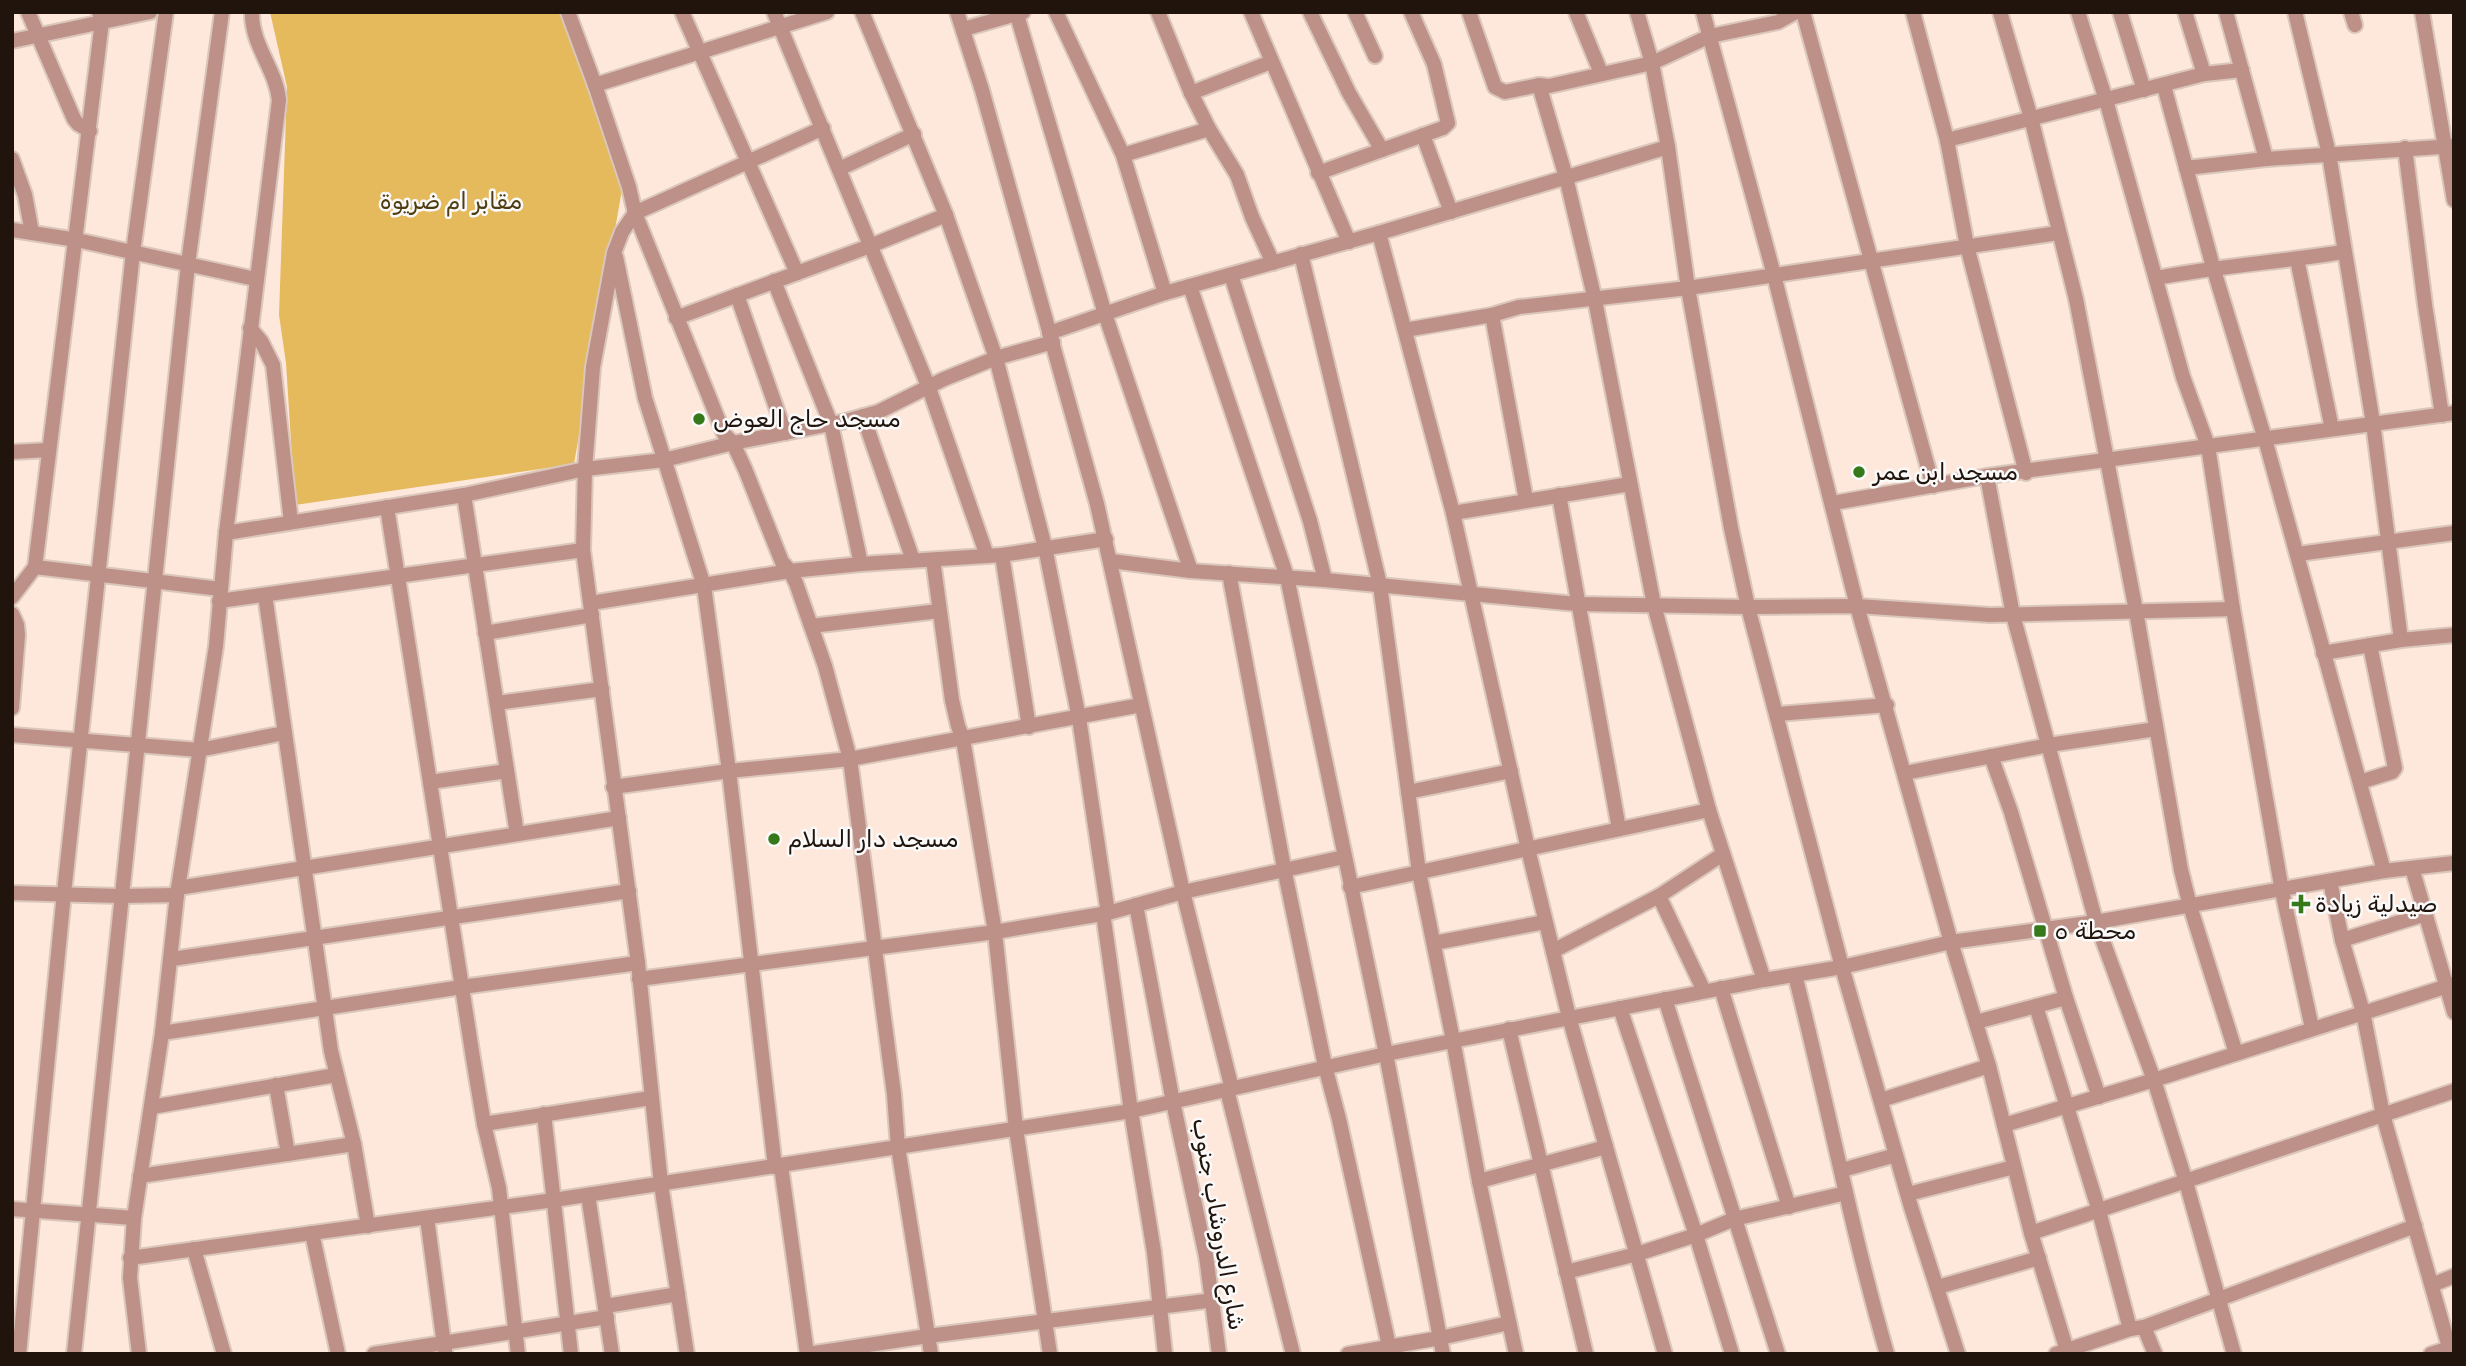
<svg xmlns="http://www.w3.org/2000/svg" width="2466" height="1366" font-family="Rubik,Cairo,sans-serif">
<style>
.green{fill:#e5ba5c}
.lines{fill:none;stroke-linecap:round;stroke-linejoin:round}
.minor-casing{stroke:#dac6bb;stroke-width:18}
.minor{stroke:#bd9088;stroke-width:14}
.poi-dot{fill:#35791a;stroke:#fafafa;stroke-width:2.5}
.labels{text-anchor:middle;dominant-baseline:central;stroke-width:5;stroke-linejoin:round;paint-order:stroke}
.park-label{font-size:24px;fill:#4f3d13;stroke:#fafafa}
.poi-label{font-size:24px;fill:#20140d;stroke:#fafafa;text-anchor:start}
.street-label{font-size:24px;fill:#20140d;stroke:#fafafa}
</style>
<rect width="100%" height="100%" fill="#fee8dc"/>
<path class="green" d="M270,12H561L624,178L574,464L295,505L286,363L279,315L287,87Z"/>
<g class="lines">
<g class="minor-casing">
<g id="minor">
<path d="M28,12L74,119L78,124L90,131"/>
<path d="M568,12L595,85L629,187L635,213L724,434L733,443L745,469L782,562L790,571L796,583L825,666L850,759L894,1094L898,1147L931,1354"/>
<path d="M682,12L797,273"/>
<path d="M774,12L929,388L987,556"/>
<path d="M862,12L946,215L996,358L1045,547L1079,718L1108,913"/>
<path d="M957,12L982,90L1097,504L1183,892L1232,1089"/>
<path d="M1056,12L1123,155L1165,293"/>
<path d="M1158,12L1191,93L1209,129L1237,175L1252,217L1273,263"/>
<path d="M1251,12L1349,242"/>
<path d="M1310,12L1349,93L1382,150"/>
<path d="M1355,12L1375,56"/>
<path d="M1469,12L1495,87L1505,92L1539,85"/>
<path d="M1576,12L1601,73"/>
<path d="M1637,12L1652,63L1668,147L1688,288L1731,528L1748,607L1842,967L1911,1207L1958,1354"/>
<path d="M1703,12L1774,275L1857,606L1951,942L1989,1066L2031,1233L2068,1354"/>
<path d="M1803,12L1933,486"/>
<path d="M1913,12L1947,140L1967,246L2026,473"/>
<path d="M2000,12L2031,118L2076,299L2136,611L2181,870L2190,906L2236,1053"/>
<path d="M2078,12L2106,100L2183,377L2208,446L2233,609L2282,891L2312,1028"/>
<path d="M2120,12L2144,90"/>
<path d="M2185,12L2204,74"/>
<path d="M2226,12L2266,159"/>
<path d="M2295,12L2329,154L2373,423L2401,640"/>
<path d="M2351,12L2355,25"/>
<path d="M2422,12L2454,200"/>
<path d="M1017,15L1105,314L1191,571"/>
<path d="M964,29L1023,12"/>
<path d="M12,41L150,12"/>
<path d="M595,85L827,12"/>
<path d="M2164,86L2213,267L2265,439L2384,871"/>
<path d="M1191,93L1271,62"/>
<path d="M1423,135L1451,212"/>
<path d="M1947,140L2204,74L2242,70"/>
<path d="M2405,148L2425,305L2442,415"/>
<path d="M1123,155L1209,129"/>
<path d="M12,159L25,195L32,233"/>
<path d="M2186,168L2266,159L2454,146"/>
<path d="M839,169L914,134"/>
<path d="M1318,173L1443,128L1448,123L1434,64L1411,12"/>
<path d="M13,230L77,240L255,279"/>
<path d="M1301,254L1380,585L1419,872L1453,1040L1479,1181L1516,1354"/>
<path d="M616,257L645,398L704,586L729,771L775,1167"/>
<path d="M2297,259L2332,429"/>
<path d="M1231,275L1310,521L1325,580"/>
<path d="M2156,278C2218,266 2281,262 2343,252"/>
<path d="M774,281L831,424L861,564"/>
<path d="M1190,286L1287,577L1386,1054L1443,1354"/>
<path d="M737,295L785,433"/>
<path d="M1492,315L1526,500"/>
<path d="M676,318L870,246L946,215"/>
<path d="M250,328L261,341L273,365L291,522"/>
<path d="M1405,330L1492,315L1519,307L1688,288L2058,233"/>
<path d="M1049,333L1165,293L1379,233"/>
<path d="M863,416L913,560"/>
<path d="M12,452L48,450"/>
<path d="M1987,476L2013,615L2096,922L2154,1080L2186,1182L2234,1354"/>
<path d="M464,495L517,834"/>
<path d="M1559,495L1619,829"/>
<path d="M1833,503L1987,476L2454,413"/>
<path d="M387,507L473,1058L484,1124L499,1188L518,1354"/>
<path d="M1453,513L1630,484"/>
<path d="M226,533L464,495L585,469L664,460L733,443L846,421L878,412L944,379L996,358L1053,342"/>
<path d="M2298,554L2454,533"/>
<path d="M1002,555L1029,727"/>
<path d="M933,560L952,700L958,726L963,739L995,932L1016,1129L1050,1354"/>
<path d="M1111,561L1191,571L1325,580L1577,604L1748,607L1857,606L1990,615L2233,609"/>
<path d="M35,567L220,589"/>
<path d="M1229,573L1284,868L1325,1066L1339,1119L1389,1346"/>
<path d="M265,595L331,1051L354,1144L368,1226"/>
<path d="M12,597L35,567L102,21L99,12"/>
<path d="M219,601L583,550"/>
<path d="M591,603L790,571L861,564L1002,555L1106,539"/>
<path d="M12,614L17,625L18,635L12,708"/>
<path d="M811,626L939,611"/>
<path d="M485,633L592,615"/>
<path d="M2323,653L2401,640L2454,635"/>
<path d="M497,703L602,689"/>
<path d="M1777,714L1887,705"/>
<path d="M12,735L199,750L284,733"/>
<path d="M1991,756L2011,812L2066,998L2099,1097"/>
<path d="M1905,773L2049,745L2156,729"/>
<path d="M430,782L507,771"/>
<path d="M2360,782L2392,772L2395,768L2370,645"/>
<path d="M613,787L729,771L850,759L1141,705"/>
<path d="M1408,792L1511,771"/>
<path d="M2412,868L2454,1012"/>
<path d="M2330,881L2342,940L2363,1012L2383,1115L2451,1354"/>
<path d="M1350,887L1709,810"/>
<path d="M178,888L619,818"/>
<path d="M12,893L121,896L177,895"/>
<path d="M1659,896L1704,991"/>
<path d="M1136,905L1173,1102L1206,1256L1219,1354"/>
<path d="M1103,913L1131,1111L1154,1252L1165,1354"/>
<path d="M2342,940L2426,914"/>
<path d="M1434,943L1545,922"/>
<path d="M1553,951L1659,896L1723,854"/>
<path d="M172,959L629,891"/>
<path d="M1795,975C1827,1101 1851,1229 1887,1354"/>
<path d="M639,979L995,932L1108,913L1183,892L1344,857"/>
<path d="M1764,980L1709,810L1654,605L1595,300L1566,177L1539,85L1549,86L1652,63L1710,36L1778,22L1796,12"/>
<path d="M1721,988L1789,1207"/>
<path d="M1665,999L1778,1354"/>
<path d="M2036,1006L2099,1211L2130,1329"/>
<path d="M1620,1008L1696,1235L1732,1354"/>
<path d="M1976,1022L2066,998"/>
<path d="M1509,1029L1586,1354"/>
<path d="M162,1033L462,987L638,963"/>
<path d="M276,1085L288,1154"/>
<path d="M1227,1090L1293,1354"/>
<path d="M1881,1100L1989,1066"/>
<path d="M152,1107L336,1075"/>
<path d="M544,1114L571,1354"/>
<path d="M484,1124L651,1098"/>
<path d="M2004,1125L2154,1080L2454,984"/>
<path d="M781,1166L807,1354"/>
<path d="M1842,1170L1896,1155"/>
<path d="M140,1176L354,1144"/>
<path d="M1479,1181L1606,1147"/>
<path d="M1908,1194L2014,1167"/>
<path d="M588,1195L612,1354"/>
<path d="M12,1209L134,1218"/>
<path d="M427,1218L445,1352"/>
<path d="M312,1233L338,1354"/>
<path d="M2031,1233L2454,1091"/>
<path d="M194,1249L224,1354"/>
<path d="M130,1258L554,1200L1131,1111L1386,1054L1764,980L1842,967L1951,942L2096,922L2384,871L2454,863"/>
<path d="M1566,1272L1637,1254L1696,1235L1734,1219L1846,1193"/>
<path d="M2432,1285L2454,1276"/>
<path d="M1938,1287L2039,1258"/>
<path d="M606,1306L678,1294"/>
<path d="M2144,1327L2155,1354"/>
<path d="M19,1354L64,893L133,252L166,12"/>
<path d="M74,1354L188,264L222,12"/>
<path d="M139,1354L130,1278L134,1218L162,1033L177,895L216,646L226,533L279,100C276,69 251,45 252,12"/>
<path d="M374,1354L607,1317"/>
<path d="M687,1354L661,1184L638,963L583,550L585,469L593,367L614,253L622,232L635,213L823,128"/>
<path d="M808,1354L928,1336L1214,1300"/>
<path d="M1348,1354L1440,1338L1509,1323"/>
<path d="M1665,1354L1569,1017L1528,849L1453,513L1379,233L1668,147"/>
<path d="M2056,1354L2130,1329L2144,1327L2415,1226"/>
<path d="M2431,1354L2450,1348"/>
</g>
</g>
<use href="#minor" class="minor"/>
</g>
<g class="poi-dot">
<circle cx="699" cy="419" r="7"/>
<circle cx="1859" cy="472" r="7"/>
<circle cx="774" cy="839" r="7"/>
<path d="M2297.5 893.5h7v7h7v7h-7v7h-7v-7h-7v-7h7z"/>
<rect x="2033" y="924" width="14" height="14" rx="3.5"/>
</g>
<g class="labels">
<g class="park-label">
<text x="451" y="201">مقابر ام ضريوة</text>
</g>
<g class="poi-label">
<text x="713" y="419">مسجد حاج العوض</text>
<text x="1873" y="472">مسجد ابن عمر</text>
<text x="788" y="839">مسجد دار السلام</text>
<text x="2315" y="904">صيدلية زيادة</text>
<text x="2054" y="931">محطة ٥</text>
</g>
<g class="street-label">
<text transform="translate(1219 1224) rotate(80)">شارع الدروشاب جنوب</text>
</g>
</g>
<rect width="2466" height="1366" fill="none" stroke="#20140d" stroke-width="28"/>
</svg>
